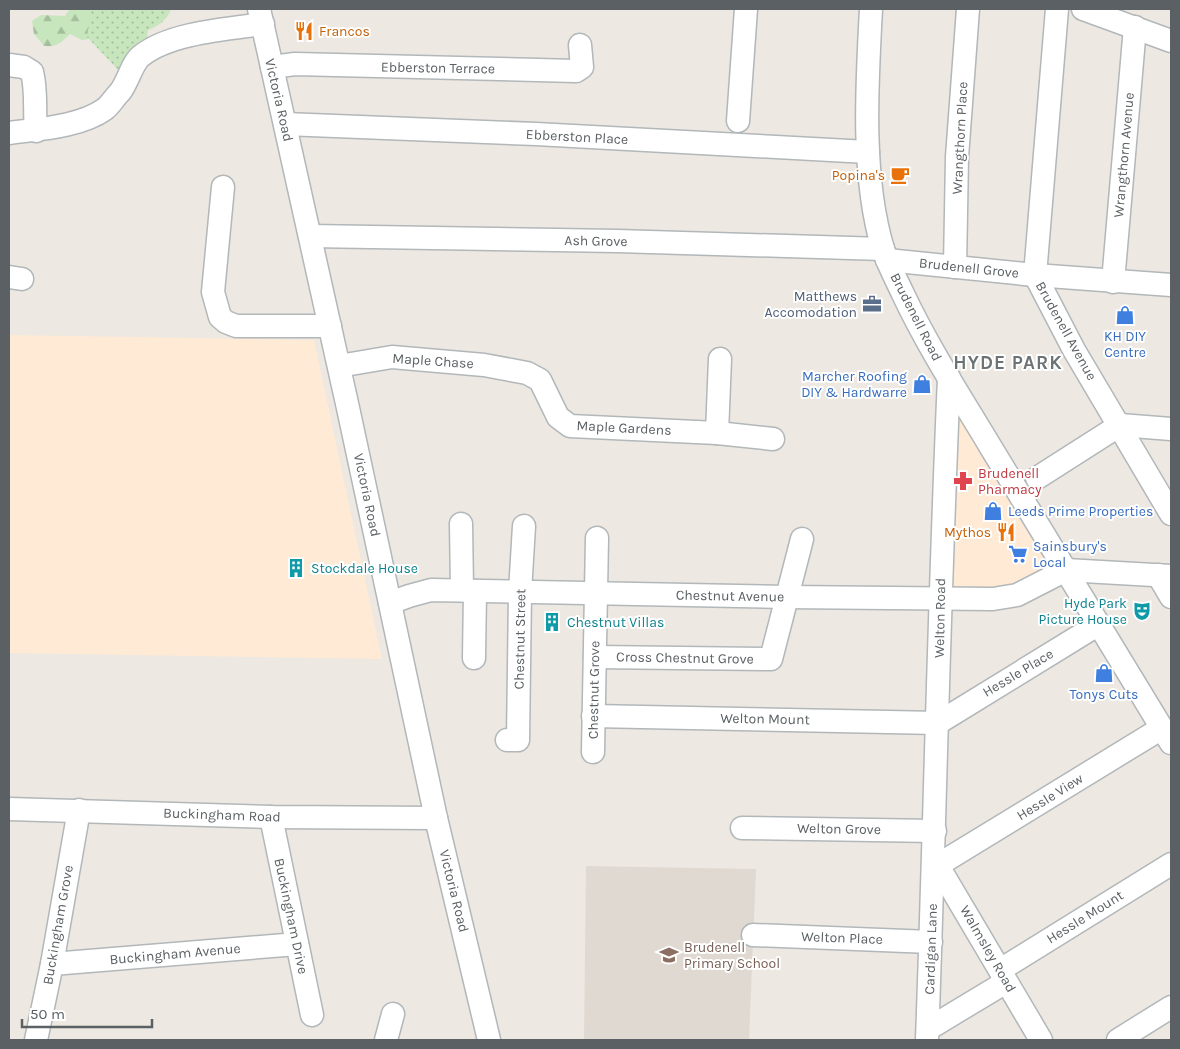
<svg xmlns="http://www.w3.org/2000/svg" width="1180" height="1049" font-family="Karla,sans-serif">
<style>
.commercial{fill:#ffead5}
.education{fill:#dfd9d2}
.forest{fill:url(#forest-firs)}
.park{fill:url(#park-dots)}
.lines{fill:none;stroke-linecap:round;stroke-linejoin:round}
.minor-casing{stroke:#b2b7ba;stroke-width:25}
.minor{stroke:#fff;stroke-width:22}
.labels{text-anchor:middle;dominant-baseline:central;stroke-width:4;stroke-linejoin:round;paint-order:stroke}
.food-label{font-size:14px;fill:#c56008;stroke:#fff;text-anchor:end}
.street-label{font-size:14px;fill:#5a6063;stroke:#fff}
.service-label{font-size:14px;fill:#4e5e75;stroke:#fff;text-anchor:end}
.shop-label{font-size:14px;fill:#366cbe;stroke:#fff}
.health-label{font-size:14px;fill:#be3a42;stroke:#fff;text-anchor:start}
.culture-label{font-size:14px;fill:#0d838f;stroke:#fff;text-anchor:start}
.education-label{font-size:14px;fill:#785e54;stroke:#fff;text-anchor:start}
.district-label{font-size:19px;font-weight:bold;letter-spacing:1px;fill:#6b7375;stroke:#fff}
</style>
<defs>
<pattern id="forest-firs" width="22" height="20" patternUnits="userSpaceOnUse" patternTransform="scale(1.25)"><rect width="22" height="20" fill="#c8e6bd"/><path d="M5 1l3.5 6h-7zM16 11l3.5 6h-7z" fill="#a5be9d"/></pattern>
<pattern id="park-dots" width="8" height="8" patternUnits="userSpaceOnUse" patternTransform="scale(1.25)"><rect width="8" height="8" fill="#c8e6bd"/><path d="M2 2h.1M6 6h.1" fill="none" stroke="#a5be9d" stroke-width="1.8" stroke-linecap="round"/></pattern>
</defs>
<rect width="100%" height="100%" fill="#ede8e1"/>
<g class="commercial">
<path d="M9,335L314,340L382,659L9,653Z"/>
<path d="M954,407L1047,564L1028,580L1002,592H947Z"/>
</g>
<path class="education" d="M586,866L756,869L749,1040H584Z"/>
<path class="forest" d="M73,9H89L99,11L96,38L82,40L70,34C61,43 57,47 44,46L34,34L32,21L41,15L65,16L69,10Z"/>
<path class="park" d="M91,9H171C167,20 159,26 148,30L146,47L122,74L87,37Z"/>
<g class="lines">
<g class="minor-casing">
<g id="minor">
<path d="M259,9L348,408L436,818L489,1040"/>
<path d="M871,9C867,83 861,177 883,249C888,264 896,279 903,294C928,347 960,396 990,446C1051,545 1111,644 1171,743"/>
<path d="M1057,9L1035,275L1074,350L1171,514"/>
<path d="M1083,9L1171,41"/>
<path d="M9,65L24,67L32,72C37,91 34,111 36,131"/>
<path d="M272,67L295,64L576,71L582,67L580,45"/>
<path d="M738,121L746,9"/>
<path d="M285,124L536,134L868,152"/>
<path d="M9,133C38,129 80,127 105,109C110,105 115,97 120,92C128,82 132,63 141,56C169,33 227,29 263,24"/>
<path d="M223,187L213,292L220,317L226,322L236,326H330"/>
<path d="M310,236L617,241L883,249"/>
<path d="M887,260L1035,275L1171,285"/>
<path d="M955,267L957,157L968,9"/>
<path d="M9,277L22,279"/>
<path d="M1113,282L1135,27"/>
<path d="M339,366L392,357L484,365L527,373L540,380L558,417L570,426L717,433L773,439"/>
<path d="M717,433L720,359"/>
<path d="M1037,478L1120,425L1171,429"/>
<path d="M461,524L462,590"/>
<path d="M1066,570L1171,576"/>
<path d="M1158,575L1171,597"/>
<path d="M390,603L409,596L431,590L786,597L993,599L1017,595L1066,570"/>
<path d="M595,657L771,659L802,539"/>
<path d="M474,658L475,591"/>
<path d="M593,716L938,723L1099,624"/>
<path d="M507,740H518L520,592L524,526"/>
<path d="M593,752L597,538"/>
<path d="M9,809L271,817L436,818"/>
<path d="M271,817L312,1015"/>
<path d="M742,828L935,831"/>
<path d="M934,859L1041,1040"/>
<path d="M938,865L1162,728"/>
<path d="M753,935L931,942"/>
<path d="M52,964L297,944"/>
<path d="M1000,970L1171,864"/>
<path d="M928,1029L1006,982"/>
<path d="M36,1040L52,964L79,810"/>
<path d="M386,1040L393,1014"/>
<path d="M927,1040C935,820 939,599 949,378"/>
<path d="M1118,1040L1171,1007"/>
</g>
</g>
<use href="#minor" class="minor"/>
</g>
<defs>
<g id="restaurant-bare" transform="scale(1.5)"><path d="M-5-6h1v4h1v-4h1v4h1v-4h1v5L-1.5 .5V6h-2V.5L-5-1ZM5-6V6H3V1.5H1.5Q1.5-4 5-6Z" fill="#e8710a" stroke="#fff" stroke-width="2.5" paint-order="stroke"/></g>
<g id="cafe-bare" transform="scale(1.5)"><path d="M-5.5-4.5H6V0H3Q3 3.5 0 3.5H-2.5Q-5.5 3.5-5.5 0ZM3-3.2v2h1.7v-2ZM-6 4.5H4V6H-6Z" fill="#e8710a" stroke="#fff" stroke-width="2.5" paint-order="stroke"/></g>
<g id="office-bare" transform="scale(1.5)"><path d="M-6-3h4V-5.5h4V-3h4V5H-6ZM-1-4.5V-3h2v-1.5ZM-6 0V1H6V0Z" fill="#5c6f8a" stroke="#fff" stroke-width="2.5" paint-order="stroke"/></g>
<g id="shop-bare" transform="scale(1.5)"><path d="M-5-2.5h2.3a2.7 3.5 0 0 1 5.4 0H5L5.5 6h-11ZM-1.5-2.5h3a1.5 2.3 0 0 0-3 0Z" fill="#3f7fe0" stroke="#fff" stroke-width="2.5" paint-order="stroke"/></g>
<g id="pharmacy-bare" transform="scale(1.5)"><path d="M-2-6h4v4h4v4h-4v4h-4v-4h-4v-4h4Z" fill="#e0444e" stroke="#fff" stroke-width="2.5" paint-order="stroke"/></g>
<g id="supermarket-bare" transform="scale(1.5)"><path d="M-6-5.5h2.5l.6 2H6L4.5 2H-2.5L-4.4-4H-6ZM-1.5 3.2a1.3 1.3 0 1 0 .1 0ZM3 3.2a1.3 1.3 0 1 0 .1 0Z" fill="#3f7fe0" stroke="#fff" stroke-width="2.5" paint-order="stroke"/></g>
<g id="building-bare" transform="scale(1.5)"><path d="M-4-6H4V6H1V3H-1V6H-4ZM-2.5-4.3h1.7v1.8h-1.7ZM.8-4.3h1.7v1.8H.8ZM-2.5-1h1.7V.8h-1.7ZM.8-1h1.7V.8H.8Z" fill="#0f9aa8" stroke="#fff" stroke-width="2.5" paint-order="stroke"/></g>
<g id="theatre-bare" transform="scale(1.5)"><path d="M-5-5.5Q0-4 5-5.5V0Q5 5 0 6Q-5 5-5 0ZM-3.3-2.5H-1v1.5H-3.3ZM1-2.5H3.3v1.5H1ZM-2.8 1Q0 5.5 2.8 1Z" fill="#0f9aa8" stroke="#fff" stroke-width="2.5" paint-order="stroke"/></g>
<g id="school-bare" transform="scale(1.5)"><path d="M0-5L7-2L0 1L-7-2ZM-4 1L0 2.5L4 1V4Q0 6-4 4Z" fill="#8d6e63" stroke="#fff" stroke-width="2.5" paint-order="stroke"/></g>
</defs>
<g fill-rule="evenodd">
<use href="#restaurant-bare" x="304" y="31"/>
<use href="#cafe-bare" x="900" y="175"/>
<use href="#office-bare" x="872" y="304"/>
<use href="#shop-bare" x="1125" y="315"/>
<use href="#shop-bare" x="922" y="384"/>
<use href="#pharmacy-bare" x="963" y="481"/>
<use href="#shop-bare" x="993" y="511"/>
<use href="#restaurant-bare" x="1006" y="532"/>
<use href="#supermarket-bare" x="1018" y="554"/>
<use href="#building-bare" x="296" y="568"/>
<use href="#theatre-bare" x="1142" y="611"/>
<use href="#building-bare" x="552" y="622"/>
<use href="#shop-bare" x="1104" y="673"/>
<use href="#school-bare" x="669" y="955"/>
</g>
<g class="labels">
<g class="food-label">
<text x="319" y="31" text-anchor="start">Francos</text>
<text x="885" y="175">Popina's</text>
<text x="991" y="532">Mythos</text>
</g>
<g class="street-label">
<text transform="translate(438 68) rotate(1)">Ebberston Terrace</text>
<text transform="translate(279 100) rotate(77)">Victoria Road</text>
<text transform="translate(577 137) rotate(3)">Ebberston Place</text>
<text transform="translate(960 138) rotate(-87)">Wrangthorn Place</text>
<text transform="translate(1124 155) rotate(-85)">Wrangthorn Avenue</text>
<text transform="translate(596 241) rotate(1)">Ash Grove</text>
<text transform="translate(969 268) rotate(6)">Brudenell Grove</text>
<text transform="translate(916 317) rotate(63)">Brudenell Road</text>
<text transform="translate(1066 331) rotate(61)">Brudenell Avenue</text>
<text transform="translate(433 361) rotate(4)">Maple Chase</text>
<text transform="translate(624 428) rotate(3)">Maple Gardens</text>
<text transform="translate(367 495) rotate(78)">Victoria Road</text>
<text transform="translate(730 596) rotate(1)">Chestnut Avenue</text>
<text transform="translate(940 618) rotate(-89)">Welton Road</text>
<text transform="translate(520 639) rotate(-89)">Chestnut Street</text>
<text transform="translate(685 658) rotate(1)">Cross Chestnut Grove</text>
<text transform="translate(1018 673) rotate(-31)">Hessle Place</text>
<text transform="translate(594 690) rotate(-89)">Chestnut Grove</text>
<text transform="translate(765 719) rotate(1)">Welton Mount</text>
<text transform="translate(1050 797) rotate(-32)">Hessle View</text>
<text transform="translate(222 815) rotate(2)">Buckingham Road</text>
<text transform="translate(839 829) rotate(1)">Welton Grove</text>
<text transform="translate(454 891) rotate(76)">Victoria Road</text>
<text transform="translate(291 916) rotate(78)">Buckingham Drive</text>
<text transform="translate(1085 917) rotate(-32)">Hessle Mount</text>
<text transform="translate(58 925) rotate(-80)">Buckingham Grove</text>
<text transform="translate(842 938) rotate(2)">Welton Place</text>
<text transform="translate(931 949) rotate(-88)">Cardigan Lane</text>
<text transform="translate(988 949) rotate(60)">Walmsley Road</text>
<text transform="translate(175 954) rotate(-5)">Buckingham Avenue</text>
</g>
<g class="service-label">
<text x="857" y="296">Matthews<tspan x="857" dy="16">Accomodation</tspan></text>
</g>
<g class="shop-label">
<text x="1125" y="336">KH DIY<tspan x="1125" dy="16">Centre</tspan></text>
<text x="907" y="376" text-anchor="end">Marcher Roofing<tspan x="907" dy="16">DIY &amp; Hardwarre</tspan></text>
<text x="1008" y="511" text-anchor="start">Leeds Prime Properties</text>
<text x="1033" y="546" text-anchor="start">Sainsbury's<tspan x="1033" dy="16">Local</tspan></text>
<text x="1104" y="694">Tonys Cuts</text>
</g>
<g class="health-label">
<text x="978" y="473">Brudenell<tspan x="978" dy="16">Pharmacy</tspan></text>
</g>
<g class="culture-label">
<text x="311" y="568">Stockdale House</text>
<text x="1127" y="603" text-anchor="end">Hyde Park<tspan x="1127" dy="16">Picture House</tspan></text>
<text x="567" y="622">Chestnut Villas</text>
</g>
<g class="education-label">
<text x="684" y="947">Brudenell<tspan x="684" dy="16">Primary School</tspan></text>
</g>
<g class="district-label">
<text x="1008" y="363">HYDE PARK</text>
</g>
</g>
<rect width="1180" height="1049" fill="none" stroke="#5a6063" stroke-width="20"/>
<path d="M22 1019v8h130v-8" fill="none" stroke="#5a6063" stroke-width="2.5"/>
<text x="30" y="1019" font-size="15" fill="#5a6063" stroke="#ffffff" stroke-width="4" paint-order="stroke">50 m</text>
</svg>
